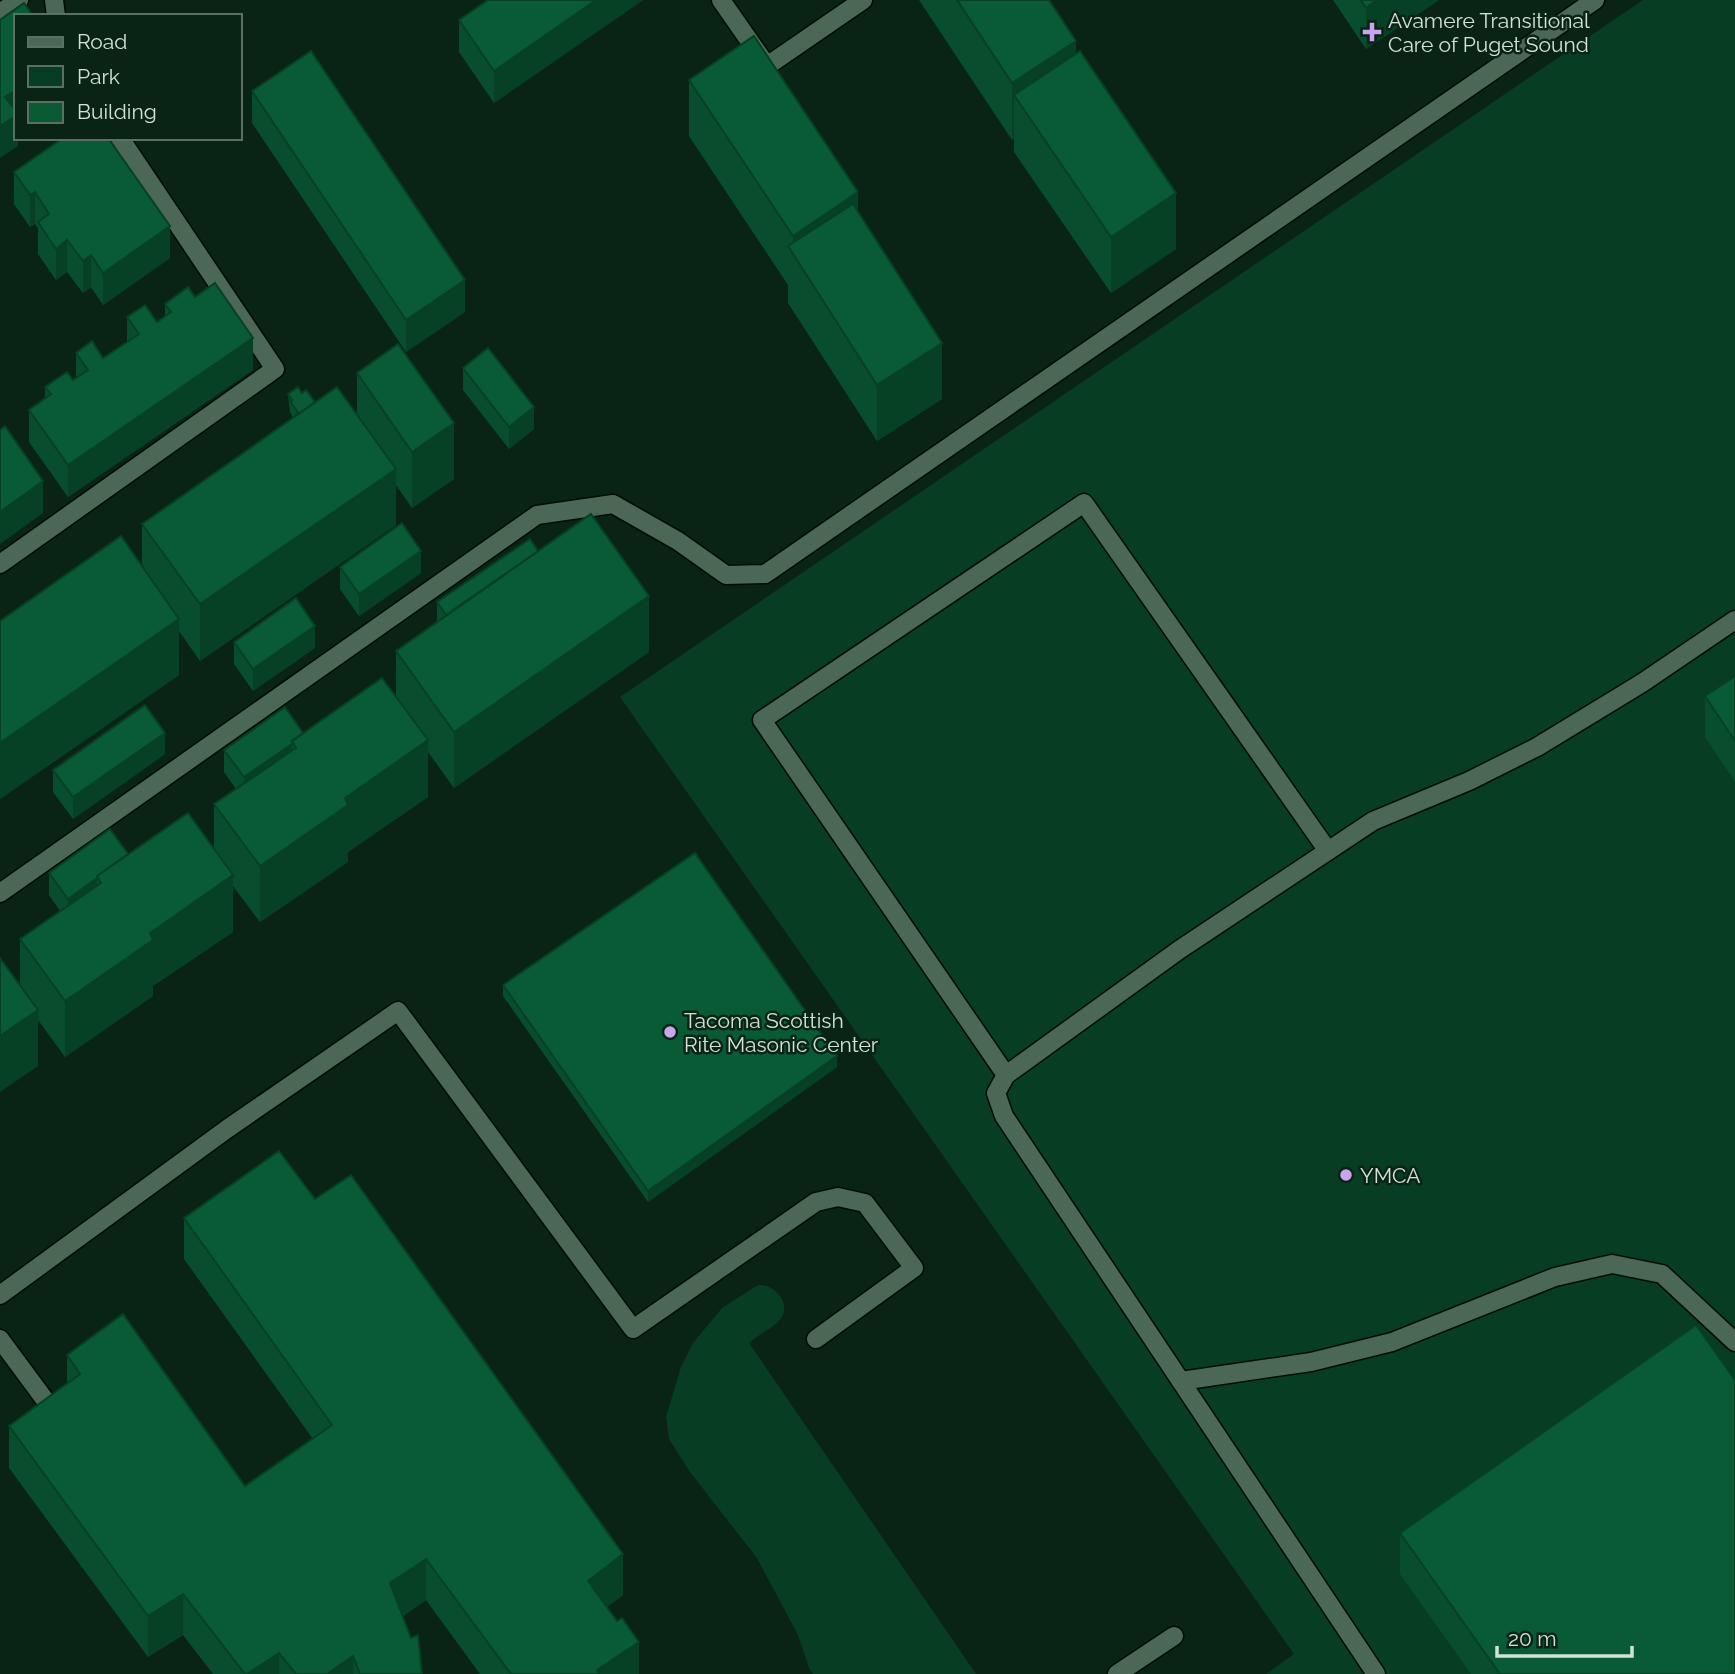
<svg xmlns="http://www.w3.org/2000/svg" width="1735" height="1674" font-family="Raleway,sans-serif">
<style>
.green{fill:#073e23}
.lines{fill:none;stroke-linecap:round;stroke-linejoin:round}
.minor-casing{stroke:#000d02;stroke-width:21}
.minor{stroke:#4b6755;stroke-width:18}
.wall{fill:#084e2e}
.shaded-wall{fill:#064025}
.building{fill:#095b35;stroke:#064025;stroke-width:2}
.poi-dot{fill:#c8a5ee;stroke:#092415;stroke-width:2.5}
.labels{text-anchor:middle;dominant-baseline:central;stroke-width:5;stroke-linejoin:round;paint-order:stroke}
.poi-label{font-size:21px;fill:#d2e2d7;stroke:#092415;text-anchor:start}
</style>
<rect width="100%" height="100%" fill="#092415"/>
<g class="green">
<path d="M1643,0H1735V1674H1266L1294,1654L620,697Z"/>
<path d="M758,1285C769,1285 775,1289 781,1298C795,1321 761,1331 749,1343L976,1674H813L809,1668L798,1635L757,1558L690,1472L669,1439L666,1417L681,1367L693,1343L722,1308Z"/>
</g>
<g class="lines">
<g class="minor-casing">
<g id="minor">
<path d="M54,0L56,16"/>
<path d="M721,0L767,66L863,0"/>
<path d="M0,13L19,0"/>
<path d="M0,564L275,369L120,138"/>
<path d="M0,893L537,515L613,504L678,541L726,575L765,574L1595,0"/>
<path d="M1006,1075L762,720L1084,503L1328,851"/>
<path d="M0,1295L227,1129L398,1011L633,1329L816,1202L838,1197L865,1203L914,1268L816,1339"/>
<path d="M0,1339L48,1404L46,1423"/>
<path d="M1181,1381L1311,1362L1392,1342L1555,1277L1612,1264L1662,1274L1735,1342"/>
<path d="M1117,1674L1174,1636"/>
<path d="M1376,1674L1004,1116L996,1093L1006,1075L1179,950L1373,821L1469,781L1537,747L1642,683L1735,620"/>
</g>
</g>
<use href="#minor" class="minor"/>
</g>
<g class="wall">
<path d="M488,0H643L494,103L459,52V20Z"/>
<path d="M919,0H1049L1176,249L1111,293L1014,152V138L1012,140Z"/>
<path d="M1333,0H1439L1366,49Z"/>
<path d="M689,80L858,213L942,399L877,441L788,303V285L689,136Z"/>
<path d="M252,91L465,312L406,352L252,123Z"/>
<path d="M14,172L170,258L103,305L91,287L83,293L67,272L56,280L38,254V228L35,224L30,227L14,204Z"/>
<path d="M165,304L253,370L68,497L29,442V410L45,399V387L73,380L76,377V353L103,358L127,342V317L157,322L165,316Z"/>
<path d="M463,368L534,429L509,449L463,390Z"/>
<path d="M357,373L454,479L412,508L396,485V525L200,661L179,631V675L0,799V621L142,566V524L293,418L290,412L288,394L302,393L315,402L357,415Z"/>
<path d="M538,551L649,652L454,788L428,752V797L348,852V862L260,922L233,886V932L153,986V996L65,1057L38,1020V1066L20,986V939L60,911L49,895V873L128,854L214,850V804L236,789L224,772V750L303,733L396,696V651L437,621V602Z"/>
<path d="M340,567L421,573L359,616L340,589Z"/>
<path d="M234,642L315,648L253,691L234,664Z"/>
<path d="M1735,676V782L1705,737V696Z"/>
<path d="M165,754L73,819L53,792V770Z"/>
<path d="M503,985L837,1067L648,1202L503,996Z"/>
<path d="M315,1199L623,1595L607,1607L639,1674H480L426,1600L403,1616L422,1674H213L183,1635L148,1657L9,1468V1426L67,1384V1355L245,1486L313,1439L184,1259V1218Z"/>
<path d="M1400,1533L1735,1674H1471L1400,1574Z"/>
</g>
<g class="shaded-wall">
<path d="M596,0H643L494,103V71Z"/>
<path d="M1377,0H1439L1366,49V8Z"/>
<path d="M1076,41V97L1014,95V138L1012,140V83Z"/>
<path d="M16,90V138H18V146L0,158V126L5,97Z"/>
<path d="M35,192V224L30,227V195Z"/>
<path d="M858,192V249L793,254V236Z"/>
<path d="M1176,193V249L1111,293V237Z"/>
<path d="M170,226V258L103,305V273Z"/>
<path d="M67,240V272L56,280V249Z"/>
<path d="M91,255V287L83,293V261Z"/>
<path d="M465,280V312L406,352V320Z"/>
<path d="M253,338V370L68,497V465Z"/>
<path d="M942,343V399L877,441V385Z"/>
<path d="M534,407V429L509,449V427Z"/>
<path d="M454,423V479L412,508V452Z"/>
<path d="M396,469V525L200,661V604Z"/>
<path d="M43,481V513L0,544V512Z"/>
<path d="M421,551V573L359,616V594Z"/>
<path d="M649,596V652L454,788V732Z"/>
<path d="M179,619V675L0,799V743Z"/>
<path d="M315,626V648L253,691V669Z"/>
<path d="M165,733V754L73,819V797Z"/>
<path d="M428,740V797L348,852V862L260,922V866L345,798Z"/>
<path d="M292,744V765L244,799V777Z"/>
<path d="M233,875V932L153,986V996L65,1057V1001L150,933Z"/>
<path d="M97,878V900L68,921V899Z"/>
<path d="M38,1010V1066L0,1092V1036Z"/>
<path d="M837,1056V1067L648,1202V1191Z"/>
<path d="M623,1554V1595L588,1622V1581Z"/>
<path d="M426,1559V1600L390,1624V1583Z"/>
<path d="M183,1594V1635L148,1657V1616Z"/>
<path d="M639,1642V1674H597V1670Z"/>
<path d="M279,1653V1674H247Z"/>
<path d="M353,1656V1674H327Z"/>
</g>
<g class="building">
<path d="M488,0H596L494,71L459,20Z"/>
<path d="M957,0H1049L1076,41L1012,83Z"/>
<path d="M1361,0H1377L1366,8Z"/>
<path d="M24,3L33,16H16V90L5,97L16,111V116L0,126V20Z"/>
<path d="M754,36L858,192L793,236L689,80Z"/>
<path d="M311,51L465,280L406,320L252,91Z"/>
<path d="M1080,51L1176,193L1111,237L1014,95Z"/>
<path d="M63,138H108L170,226L103,273L91,255L83,261L67,240L56,249L38,222L49,214L35,192L30,195L14,172Z"/>
<path d="M853,204L942,343L877,385L788,246Z"/>
<path d="M215,283L253,338L68,465L29,410L51,394L45,387L67,372L73,380L88,370L76,353L92,341L103,358L139,334L127,317L145,305L157,322L171,312L165,304L188,287L195,297Z"/>
<path d="M398,344L454,423L412,452L357,373Z"/>
<path d="M488,348L534,407L509,427L463,368Z"/>
<path d="M298,387L302,393L306,390L315,402L299,414L290,401L292,400L288,394Z"/>
<path d="M337,387L396,469L200,604L142,524Z"/>
<path d="M5,426L43,481L0,512V430Z"/>
<path d="M591,514L649,596L454,732L396,651Z"/>
<path d="M402,523L421,551L359,594L340,567Z"/>
<path d="M121,536L179,619L0,743V621Z"/>
<path d="M530,539L538,551L446,615L437,602Z"/>
<path d="M296,598L315,626L253,669L234,642Z"/>
<path d="M1735,676V741L1705,696Z"/>
<path d="M382,678L428,740L345,798L348,805L260,866L214,804L296,748L292,741Z"/>
<path d="M145,705L165,733L73,797L53,770Z"/>
<path d="M285,707L303,733L292,741V744L244,777L224,750Z"/>
<path d="M188,813L233,875L150,933L153,940L65,1001L20,939L101,883L97,876Z"/>
<path d="M110,829L128,854L97,876V878L68,899L49,873Z"/>
<path d="M695,853L837,1056L648,1191L503,985Z"/>
<path d="M0,958L38,1010L0,1036Z"/>
<path d="M279,1151L315,1199L351,1175L623,1554L588,1581L617,1621L622,1618L639,1642L597,1670L600,1674H511L426,1559L390,1583L411,1638L418,1635L422,1674H360L353,1656L327,1674H296L279,1653L247,1674H245L183,1594L148,1616L9,1426L80,1374L67,1355L123,1314L245,1486L332,1425L184,1218Z"/>
<path d="M1696,1325L1735,1380V1674H1500L1400,1533Z"/>
</g>
<g class="poi-dot">
<path d="M1368.5 21.5h7v7h7v7h-7v7h-7v-7h-7v-7h7z"/>
<circle cx="670" cy="1032" r="7"/>
<circle cx="1346" cy="1175" r="7"/>
</g>
<g class="labels">
<g class="poi-label">
<text x="1388" y="20">Avamere Transitional<tspan x="1388" dy="24">Care of Puget Sound</tspan></text>
<text x="684" y="1020">Tacoma Scottish<tspan x="684" dy="24">Rite Masonic Center</tspan></text>
<text x="1360" y="1175">YMCA</text>
</g>
</g>
<rect x="14" y="14" width="228" height="126" fill="#092415" stroke="#597063" stroke-width="2"/>
<rect x="28" y="37" width="35" height="10" fill="#4b6755" stroke="#597063" stroke-width="2"/>
<text x="77" y="49" font-size="21" fill="#d2e2d7">Road</text>
<rect x="28" y="66" width="35" height="21" fill="#073e23" stroke="#597063" stroke-width="2"/>
<text x="77" y="84" font-size="21" fill="#d2e2d7">Park</text>
<rect x="28" y="102" width="35" height="21" fill="#095b35" stroke="#597063" stroke-width="2"/>
<text x="77" y="119" font-size="21" fill="#d2e2d7">Building</text>
<path d="M1497 1646v10h135v-10" fill="none" stroke="#d2e2d7" stroke-width="3.5"/>
<text x="1508" y="1646" font-size="21" fill="#d2e2d7" stroke="#092415" stroke-width="5" paint-order="stroke">20 m</text>
</svg>
